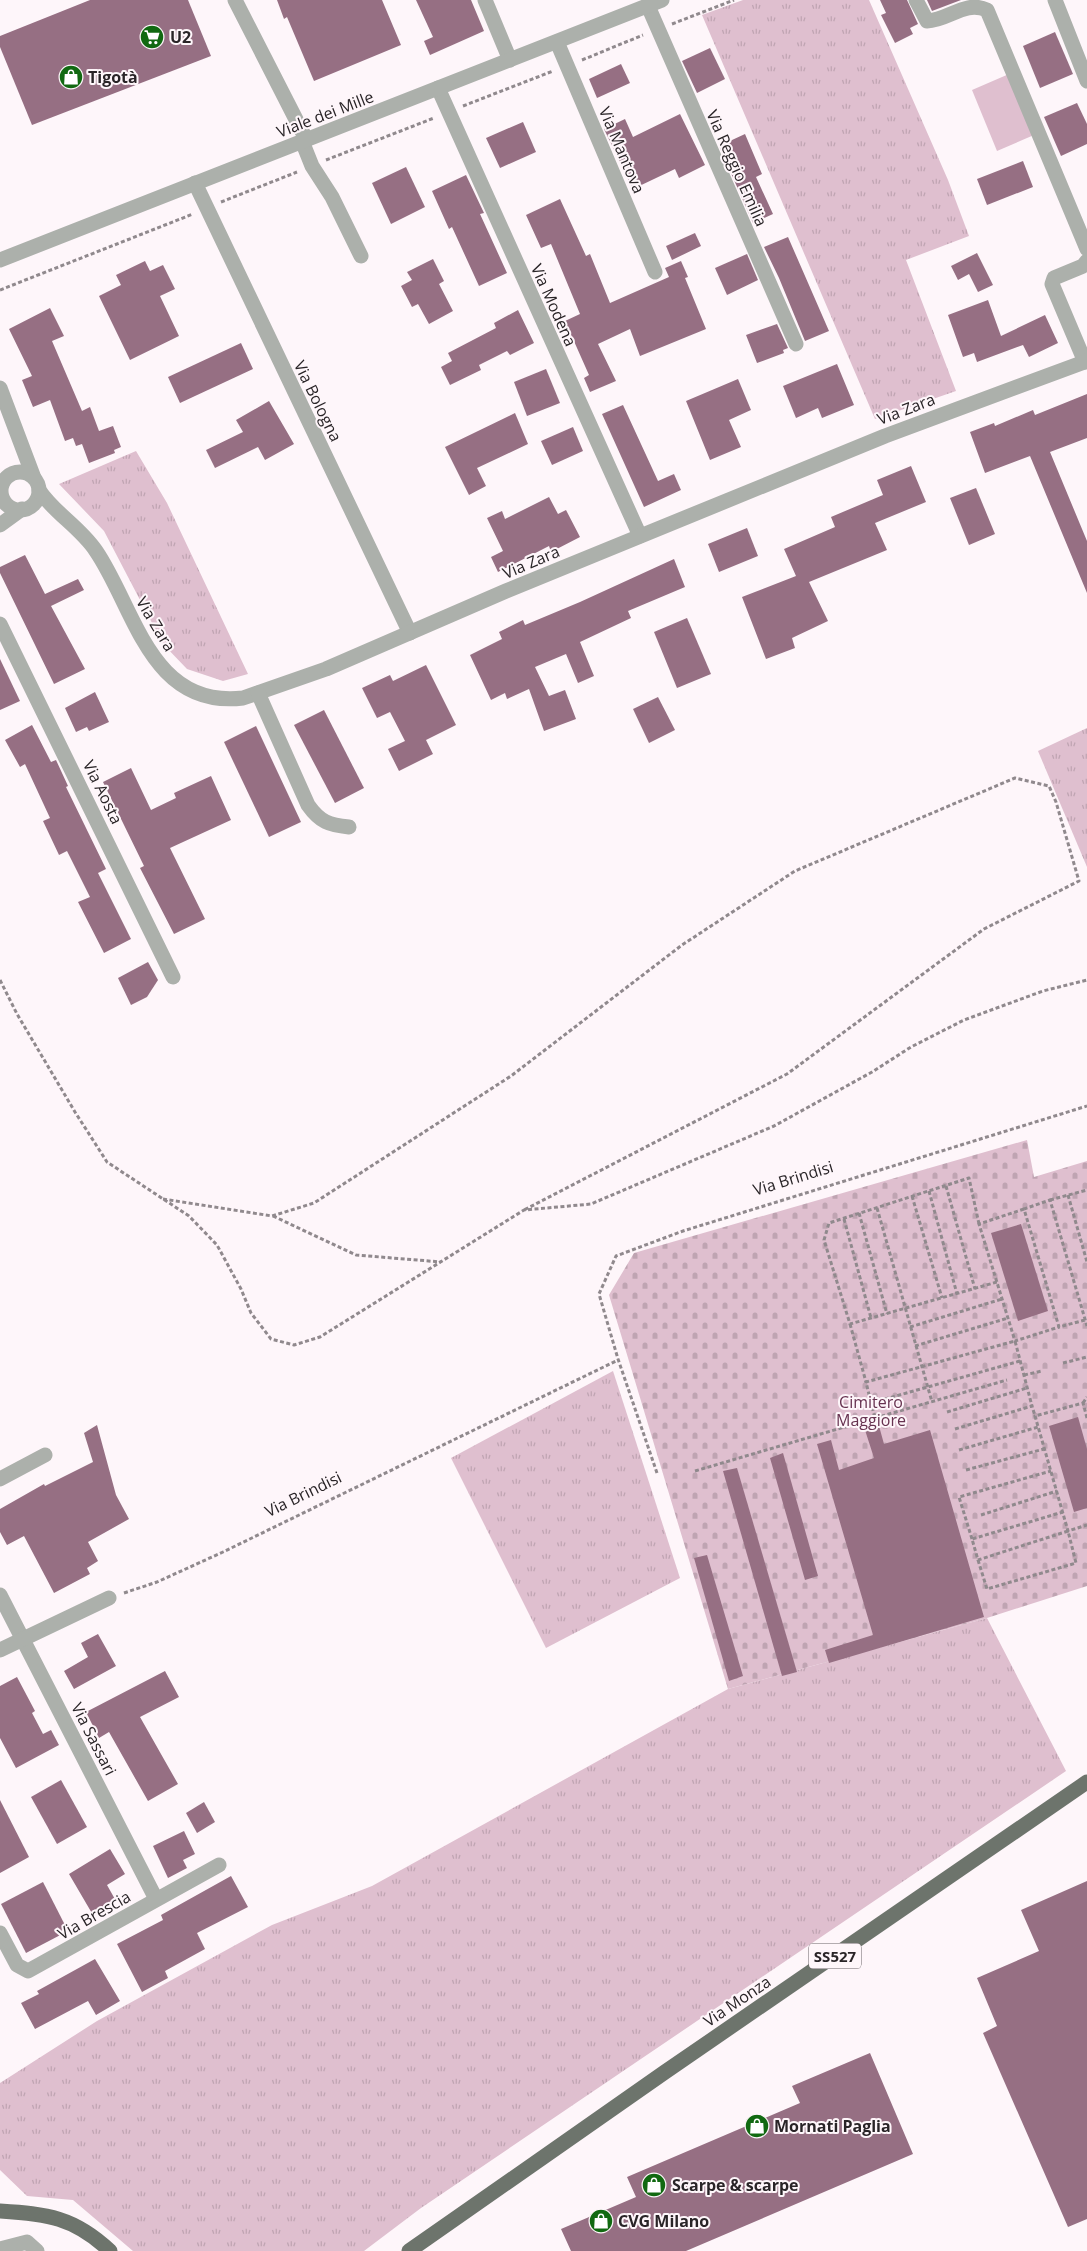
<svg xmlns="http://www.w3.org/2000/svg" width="1087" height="2251" font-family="'Open Sans',sans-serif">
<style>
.grass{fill:url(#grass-tufts)}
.cemetery{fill:url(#cemetery-stones)}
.pitch{fill:#dfbfcf}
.building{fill:#966f83}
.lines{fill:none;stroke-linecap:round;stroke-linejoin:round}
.path{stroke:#90898d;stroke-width:3;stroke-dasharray:4 2.5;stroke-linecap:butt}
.minor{stroke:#acb0ab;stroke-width:15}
.major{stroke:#6d746c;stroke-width:15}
.labels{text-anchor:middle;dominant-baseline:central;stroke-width:4;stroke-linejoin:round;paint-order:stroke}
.shield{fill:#fef6fa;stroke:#696366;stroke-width:1}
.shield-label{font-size:15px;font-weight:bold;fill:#292427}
.poi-label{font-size:16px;font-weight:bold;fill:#292427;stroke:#fef6fa;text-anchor:start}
.street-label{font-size:16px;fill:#292427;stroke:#fef6fa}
.park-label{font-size:16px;fill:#673250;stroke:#fef6fa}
</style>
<defs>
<pattern id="grass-tufts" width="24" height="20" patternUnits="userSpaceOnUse" patternTransform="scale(1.25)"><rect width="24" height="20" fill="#dfbfcf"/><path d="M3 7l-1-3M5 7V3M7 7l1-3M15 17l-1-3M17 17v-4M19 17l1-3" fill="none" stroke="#bfa4b2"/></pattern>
<pattern id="cemetery-stones" width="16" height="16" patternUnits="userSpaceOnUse" patternTransform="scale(1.25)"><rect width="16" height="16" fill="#dfbfcf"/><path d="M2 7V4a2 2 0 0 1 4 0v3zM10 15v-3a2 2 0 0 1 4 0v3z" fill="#bfa4b2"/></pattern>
</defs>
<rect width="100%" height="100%" fill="#fef6fa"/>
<g class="grass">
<path d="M743,0H869L948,180L969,236L906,260L956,391L875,419L702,15Z"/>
<path d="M136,451L167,503L248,674L223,681L187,669L163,644L104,531L59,484Z"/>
<path d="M1087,728V867L1038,751Z"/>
<path d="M613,1371L680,1578L546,1648L451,1458Z"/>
<path d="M987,1618L1066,1771L421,2208L364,2251H133L73,2200L27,2196L0,2170V2083L97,2021L272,1925L372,1886L728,1689Z"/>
</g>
<path class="cemetery" d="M1027,1140L1034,1177L1087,1161V1586L987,1618L728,1689L609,1295L634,1253Z"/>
<path class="pitch" d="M1009,74L1034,135L997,151L972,90Z"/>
<g class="building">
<path d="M90,0H188L211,56L32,125L0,47V36Z"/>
<path d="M277,0H382L401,45L314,81L287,17L284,19Z"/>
<path d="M416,0H471L484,31L430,55L424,41L433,37Z"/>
<path d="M880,0H907L918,24L910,28L913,34L895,43L881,15L886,13Z"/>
<path d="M927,0H961L932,11Z"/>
<path d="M1055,32L1073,74L1040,88L1023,46Z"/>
<path d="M710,48L725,79L697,93L682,61Z"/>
<path d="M621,64L630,83L597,98L589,79Z"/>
<path d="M1077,103L1087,124V144L1061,156L1044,117Z"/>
<path d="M680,114L705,165L679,178L675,169L633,189L604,129L625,119L633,137Z"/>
<path d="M523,122L536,152L500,168L486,138Z"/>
<path d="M745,134L762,174L756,177L773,214L753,223L719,146Z"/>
<path d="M1023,161L1033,187L987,205L977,179Z"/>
<path d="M406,167L425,207L391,224L372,183Z"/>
<path d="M466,175L484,213L480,214L507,273L479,286L452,227L449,229L432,191Z"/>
<path d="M560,199L586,256L590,254L610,303L669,277L665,268L681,261L688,277L685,278L706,329L640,356L630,329L598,344L616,381L590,392L584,378L589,375L565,321L580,314L551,244L541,248L526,215Z"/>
<path d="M695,233L701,246L672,260L666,246Z"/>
<path d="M788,237L829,331L805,341L779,278L764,247Z"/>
<path d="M977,253L993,285L978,292L969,274L958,280L951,266Z"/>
<path d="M747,254L758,280L727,295L715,268Z"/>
<path d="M433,259L444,281L439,284L453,311L429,324L418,304L412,307L401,286L412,280L407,272Z"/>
<path d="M145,261L150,271L163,265L175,289L160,296L179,336L130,360L99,296L121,285L116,275Z"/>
<path d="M988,300L1001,336L1045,315L1058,343L1029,357L1023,345L977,362L974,353L963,357L948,315Z"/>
<path d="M50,308L64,336L52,341L82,411L90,407L99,431L113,426L121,447L114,450L115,453L89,463L82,444L76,446L73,438L65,441L50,400L33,407L22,380L32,376L9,329Z"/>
<path d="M518,310L534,343L510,355L507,351L479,365L481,370L450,385L441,367L452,361L448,353L496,328L494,323Z"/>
<path d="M777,324L788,348L783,350L784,353L757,363L746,335Z"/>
<path d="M241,343L253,369L180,403L168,377Z"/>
<path d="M837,364L854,405L822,418L818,408L796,418L783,386Z"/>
<path d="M546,369L560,403L527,416L514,382Z"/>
<path d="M738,379L751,410L729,420L741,447L710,460L686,401Z"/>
<path d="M1087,394V438L1050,452L1087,541V593L1030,456L985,473L970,432L994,423L995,426L1033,410L1035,415Z"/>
<path d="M269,401L294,444L265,460L258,447L215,468L206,450L243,432L236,420Z"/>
<path d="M623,405L658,481L674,474L681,490L644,507L602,414Z"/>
<path d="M515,413L528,444L477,468L486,486L469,495L445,447Z"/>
<path d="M573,427L583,451L552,465L541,441Z"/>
<path d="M911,466L926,502L875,523L887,550L809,582L828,621L792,638L795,648L766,659L742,597L796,576L784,549L835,527L831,517L883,495L877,480Z"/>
<path d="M976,488L995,534L969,545L950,498Z"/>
<path d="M549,497L558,514L566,510L580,537L551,552L549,546L498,572L491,557L503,551L487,518L502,511L505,519Z"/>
<path d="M747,528L758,556L719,572L708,544Z"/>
<path d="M25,555L45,594L78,579L84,590L51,606L85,669L54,684L0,573V567Z"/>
<path d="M674,559L685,587L628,611L631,618L580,642L594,676L578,683L566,654L535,667L549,696L565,690L576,719L544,731L529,689L507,699L505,693L491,700L470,655L502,639L499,632L523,620L525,625L580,602Z"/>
<path d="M687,618L711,674L677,688L654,632Z"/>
<path d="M0,659L20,701L0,710Z"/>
<path d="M426,665L456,725L426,740L433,754L399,771L388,749L405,741L390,712L377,718L362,688L390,675L393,681Z"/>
<path d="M95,692L109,722L89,731L87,727L76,732L65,708Z"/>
<path d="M658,697L675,730L649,743L633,709Z"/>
<path d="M324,710L364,788L335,803L294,725Z"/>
<path d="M32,725L51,762L56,760L68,786L66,787L106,869L98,873L131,939L104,953L78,902L90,897L67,851L59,855L43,821L50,818L25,764L20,767L5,740Z"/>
<path d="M256,726L301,822L269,837L224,742Z"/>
<path d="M131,768L151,810L176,798L174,793L211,776L231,820L170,848L205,919L174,934L140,868L144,866L103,782Z"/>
<path d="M148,962L158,980L147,997L131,1005L118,978Z"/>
<path d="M1021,1224L1048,1311L1018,1321L991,1233Z"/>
<path d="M1078,1417L1087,1449V1508L1074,1512L1049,1426Z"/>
<path d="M97,1425L116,1495L129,1519L88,1542L98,1561L87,1568L90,1574L54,1593L24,1536L7,1545L0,1532V1509L44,1484L45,1486L93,1462L84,1433Z"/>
<path d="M879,1426L884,1444L930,1430L984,1617L829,1663L825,1650L873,1635L817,1444L831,1440L839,1470L874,1458L865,1430Z"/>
<path d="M783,1453L818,1576L805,1580L770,1458Z"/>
<path d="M737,1468L797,1672L782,1676L723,1471Z"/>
<path d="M707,1555L743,1676L729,1681L694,1558Z"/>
<path d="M98,1634L116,1666L74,1689L64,1671L88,1657L81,1643Z"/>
<path d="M165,1671L179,1697L140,1717L178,1784L148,1801L109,1732L99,1738L86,1712Z"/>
<path d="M17,1677L35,1711L32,1713L43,1734L51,1730L59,1745L16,1768L0,1738V1686Z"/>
<path d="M61,1780L87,1827L57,1844L31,1797Z"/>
<path d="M0,1800L29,1857L0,1873Z"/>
<path d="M204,1802L215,1822L197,1833L186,1813Z"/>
<path d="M184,1831L195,1854L183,1860L187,1868L168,1878L153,1846Z"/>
<path d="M110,1849L125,1874L107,1885L116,1901L93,1915L69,1874Z"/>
<path d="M231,1876L248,1907L197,1933L205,1949L165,1971L168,1978L142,1992L117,1944L163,1920L161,1915Z"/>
<path d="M1087,1881V2219L1068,2227L983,2033L997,2026L977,1978L1039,1951L1021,1910Z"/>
<path d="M43,1882L68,1931L26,1953L1,1904Z"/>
<path d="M95,1959L120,2001L96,2015L88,2001L35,2029L21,2003L39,1994L37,1991Z"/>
<path d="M870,2053L913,2154L686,2251H571L561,2229L636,2197L627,2177L800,2103L792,2086Z"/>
</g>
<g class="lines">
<g class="path">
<path d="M672,24L734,0"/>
<path d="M582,60L643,35"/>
<path d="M463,106L553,71"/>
<path d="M326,160L434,118"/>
<path d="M221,202L297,172"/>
<path d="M0,290L193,214"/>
<path d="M0,980L17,1014L75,1112L107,1162L189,1216L217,1245L241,1289L251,1313L271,1339L294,1345L320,1337L524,1210L591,1204L774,1126L872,1072L911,1047L964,1020L1043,991L1087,980"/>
<path d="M946,1186L975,1289"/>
<path d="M929,1191L957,1294"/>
<path d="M1068,1195L1087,1262"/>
<path d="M912,1196L942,1298"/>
<path d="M163,1199L272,1216L314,1203L511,1076L682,945L795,871L1015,778L1049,786L1056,802L1079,881L984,929L787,1074L524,1210"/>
<path d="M1050,1200L1087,1190"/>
<path d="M877,1208L932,1402"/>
<path d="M1024,1209L979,1224L1015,1341L1059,1327"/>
<path d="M859,1213L887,1314"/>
<path d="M273,1216L356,1255L441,1262"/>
<path d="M844,1219L871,1318"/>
<path d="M979,1224L969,1178L829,1223L824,1240L850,1324L997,1282"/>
<path d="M1085,1320L1059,1327L1024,1209L1050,1200L1087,1326"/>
<path d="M850,1324L866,1382"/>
<path d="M910,1327L1002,1299"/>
<path d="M915,1346L1008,1318"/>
<path d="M1020,1361L871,1403L866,1382L1015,1341L1032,1406"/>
<path d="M1063,1363L1087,1357"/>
<path d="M1024,1375L1042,1371"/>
<path d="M1083,1403L1087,1397"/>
<path d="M947,1412L1027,1388"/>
<path d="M875,1418L1007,1380"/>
<path d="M1087,1418L1083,1403L1035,1416L1068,1531L1087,1525"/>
<path d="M955,1429L1032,1406L1035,1416"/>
<path d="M959,1450L1038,1427"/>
<path d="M966,1470L1044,1449"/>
<path d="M695,1471L875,1418L871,1403"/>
<path d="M657,1473L618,1359L599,1294L616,1256L683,1231L1087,1106"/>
<path d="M981,1515L1057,1491"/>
<path d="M972,1539L959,1497L1051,1471"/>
<path d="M978,1560L987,1589L1076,1563L1068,1531L978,1560L972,1539L1063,1512"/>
<path d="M124,1593L157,1582L223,1552L618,1360"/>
</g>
<g class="minor">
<path d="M235,0L306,139"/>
<path d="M485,0L510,60"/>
<path d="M916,0L927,21C949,20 965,0 987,10L1087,249"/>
<path d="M1055,0L1087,81"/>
<path d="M648,6L796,344"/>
<path d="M557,42L655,272"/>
<path d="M438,88L640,536"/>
<path d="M302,141L312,166L332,197L361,256"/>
<path d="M195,183L410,633"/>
<path d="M0,260L662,0"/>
<path d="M1085,362L1052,284L1054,278L1083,266L1087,261"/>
<path d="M0,388L34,478"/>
<circle cx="20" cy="491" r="19"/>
<path d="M39,490C54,513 80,527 96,551C135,608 150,709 243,698L326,669L506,591L885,436L1087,361"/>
<path d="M0,525L22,509"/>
<path d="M0,624L173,977"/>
<path d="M258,693L308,805C320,822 329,825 349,827"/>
<path d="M0,1479L45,1455"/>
<path d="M0,1595L156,1899"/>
<path d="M0,1650L109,1598"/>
<path d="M0,1933L17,1965L28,1971L219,1865"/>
<path d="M0,2249L27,2242L37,2251"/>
</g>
<g class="major">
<path d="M0,2211C47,2214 74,2217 110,2251"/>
<path d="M409,2251L665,2072L1087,1782"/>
</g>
</g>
<defs>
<g id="supermarket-disc" transform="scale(1.25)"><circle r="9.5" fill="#116911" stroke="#fef6fa"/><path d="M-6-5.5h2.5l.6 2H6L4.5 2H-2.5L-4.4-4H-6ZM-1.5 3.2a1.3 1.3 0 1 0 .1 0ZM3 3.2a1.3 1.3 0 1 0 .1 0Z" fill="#fff"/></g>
<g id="shop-disc" transform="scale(1.25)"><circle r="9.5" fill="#116911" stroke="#fef6fa"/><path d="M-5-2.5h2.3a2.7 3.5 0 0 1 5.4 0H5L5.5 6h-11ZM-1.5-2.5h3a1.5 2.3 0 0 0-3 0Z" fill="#fff"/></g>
</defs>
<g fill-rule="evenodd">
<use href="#supermarket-disc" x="152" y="37"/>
<use href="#shop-disc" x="71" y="77"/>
<use href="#shop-disc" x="757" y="2126"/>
<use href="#shop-disc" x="654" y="2185"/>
<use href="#shop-disc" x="601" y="2221"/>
</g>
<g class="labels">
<rect class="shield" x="809" y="1943.5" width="52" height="25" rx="4"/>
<g class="shield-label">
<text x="835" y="1956">SS527</text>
</g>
<g class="poi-label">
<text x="170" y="37">U2</text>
<text x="88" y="77">Tigotà</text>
<text x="774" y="2126">Mornati Paglia</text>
<text x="672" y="2185">Scarpe &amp; scarpe</text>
<text x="618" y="2221">CVG Milano</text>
</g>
<g class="street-label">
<text transform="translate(325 114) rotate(-21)">Viale dei Mille</text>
<text transform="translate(622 150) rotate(67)">Via Mantova</text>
<text transform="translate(737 168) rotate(66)">Via Reggio Emilia</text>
<text transform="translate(554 305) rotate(66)">Via Modena</text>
<text transform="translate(318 401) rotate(64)">Via Bologna</text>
<text transform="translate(906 409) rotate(-21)">Via Zara</text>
<text transform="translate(531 562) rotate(-23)">Via Zara</text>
<text transform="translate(156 624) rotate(59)">Via Zara</text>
<text transform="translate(103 792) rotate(64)">Via Aosta</text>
<text transform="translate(793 1178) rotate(-17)">Via Brindisi</text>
<text transform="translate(303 1494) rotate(-26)">Via Brindisi</text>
<text transform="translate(94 1739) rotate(63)">Via Sassari</text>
<text transform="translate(94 1915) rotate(-30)">Via Brescia</text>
<text transform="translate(737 2001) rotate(-34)">Via Monza</text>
</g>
<g class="park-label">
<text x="871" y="1402">Cimitero<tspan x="871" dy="18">Maggiore</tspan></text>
</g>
</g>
</svg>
